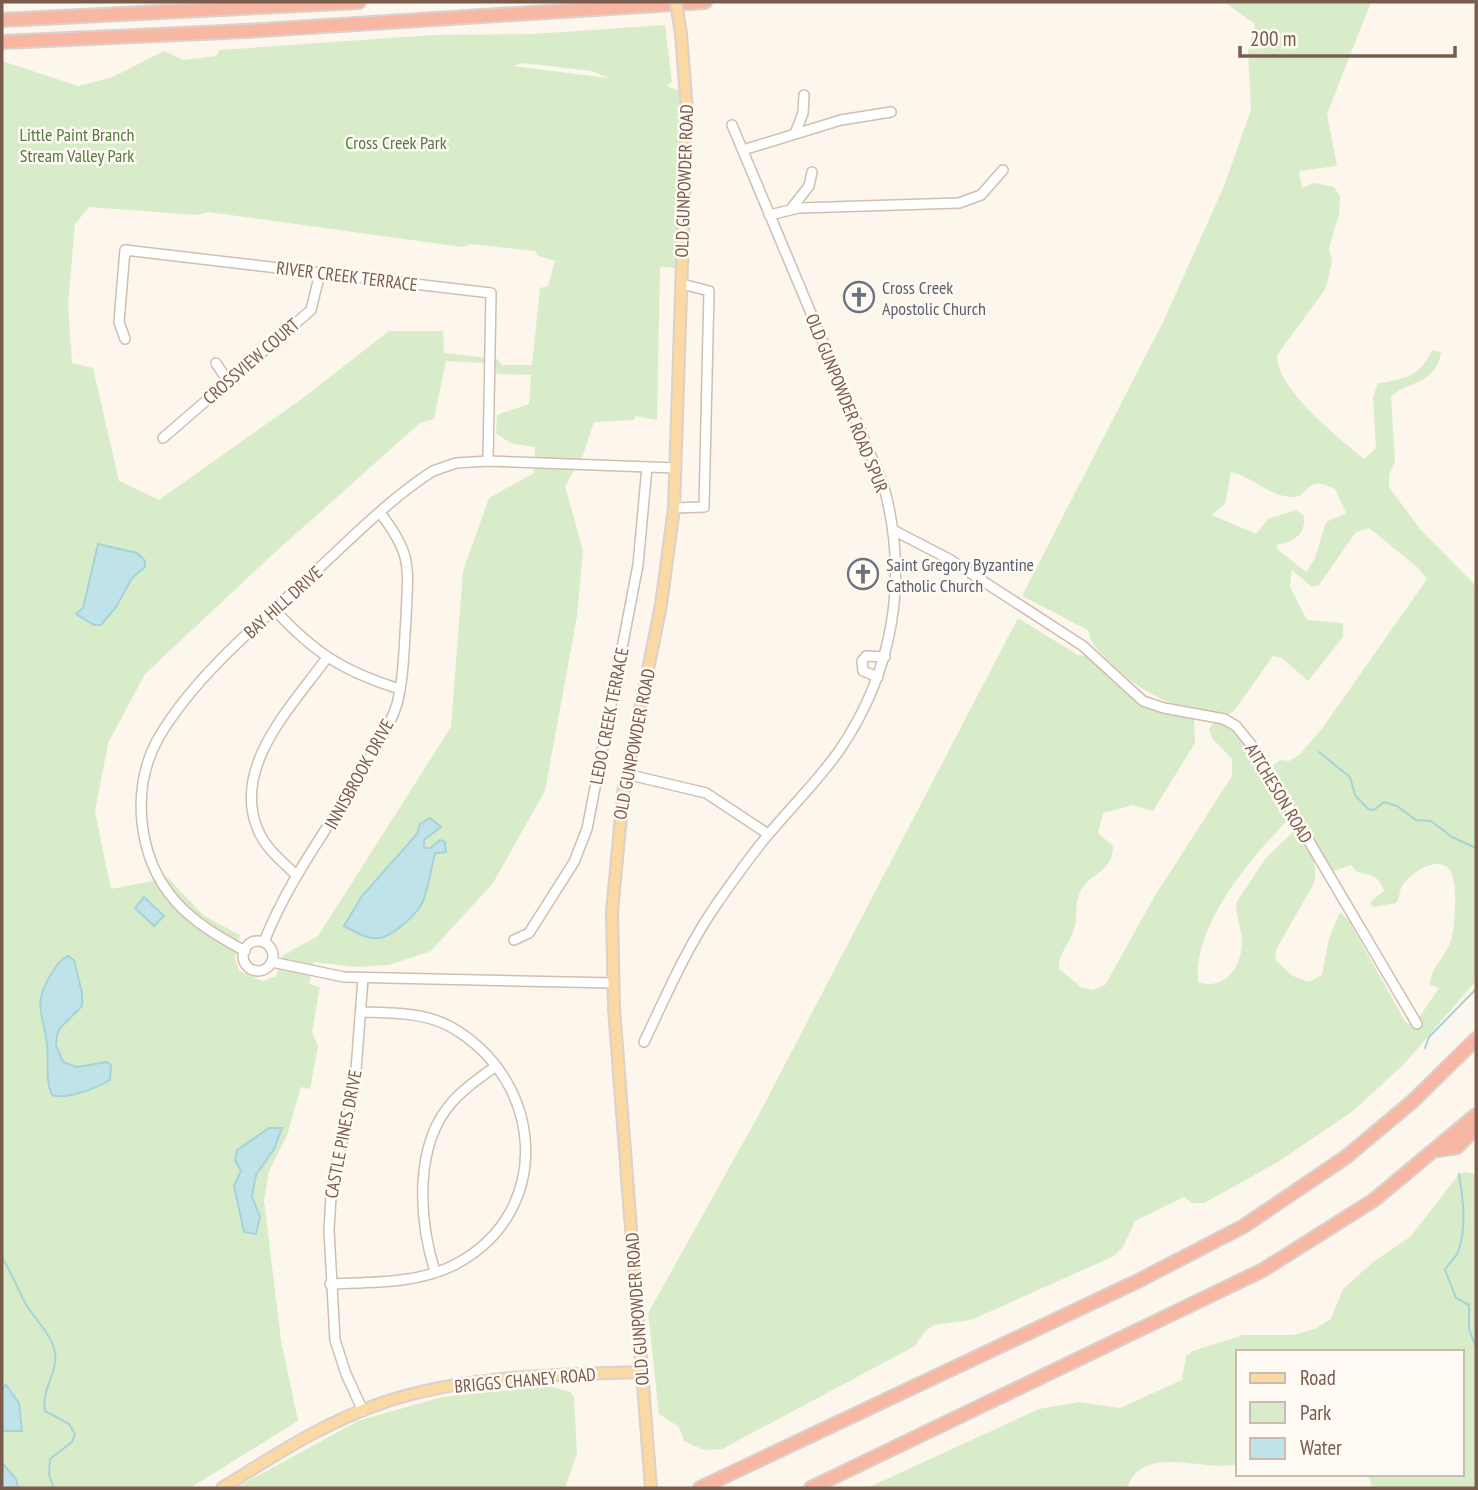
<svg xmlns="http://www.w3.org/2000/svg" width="1478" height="1490" font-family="'PT Sans Narrow',sans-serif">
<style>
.green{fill:#d8ecc9;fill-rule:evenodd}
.water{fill:#bfe3e8;stroke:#a5d3da;stroke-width:2}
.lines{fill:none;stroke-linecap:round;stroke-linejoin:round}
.stream{stroke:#a5d3da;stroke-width:2}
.minor-casing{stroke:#d1beb0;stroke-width:12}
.major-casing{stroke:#dad1cd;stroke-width:14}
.highway-casing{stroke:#dad1cd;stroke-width:16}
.minor{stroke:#fff;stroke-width:9}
.major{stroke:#fbd9a5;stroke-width:10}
.highway{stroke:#f7b7a3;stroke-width:12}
.major-bridge-casing{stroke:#dad1cd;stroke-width:14;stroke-linecap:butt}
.major-bridge{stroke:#fbd9a5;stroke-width:10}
.labels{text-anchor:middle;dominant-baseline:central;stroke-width:5;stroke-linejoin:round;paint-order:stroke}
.park-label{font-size:18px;fill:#537a41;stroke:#fffaf3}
.street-label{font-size:18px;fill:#7a5c4d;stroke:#fffaf3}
.worship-label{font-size:18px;fill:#5b616d;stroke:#fffaf3;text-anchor:start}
</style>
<rect width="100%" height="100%" fill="#fdf6ec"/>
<g class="green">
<path d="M1224,2H1371L1327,114L1337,166L1299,171L1302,188L1314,183L1334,187L1340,196L1339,214L1329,248L1332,261L1326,288L1277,355C1277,390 1338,437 1364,459L1376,448L1373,397L1378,383C1405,380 1421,375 1432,350L1441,352C1437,383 1412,380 1391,396L1395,462L1389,475V487L1420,529L1476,586V981L1404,1064L1353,1111L1278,1162L1204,1203H1192L1184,1197L1135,1221L1123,1247L1114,1256L971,1320L934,1325L925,1331L915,1346L722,1449L704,1450L684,1441L679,1427L659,1414L648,1313L757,1118L1018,618L1078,655L1089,656L1120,688L1146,708L1194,716L1195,743L1153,811L1133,805L1103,813L1098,833L1113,846C1113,871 1095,871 1083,887C1073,901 1079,915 1074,929C1070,945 1058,952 1059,969L1081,987L1093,990L1105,985L1156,894L1232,776V759L1212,738L1209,730L1212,724L1218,722L1237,730L1289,819C1251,858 1193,924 1198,982C1225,991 1242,967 1242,941C1241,928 1236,916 1236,903L1266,858L1295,830C1309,846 1319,862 1314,883L1276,950L1275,960L1293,976L1309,982L1322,975L1329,938L1340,912L1349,921L1406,1023L1414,1025L1439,988L1430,985C1430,966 1449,955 1452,936C1455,922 1459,875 1447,867C1433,857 1408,875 1401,888C1399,894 1400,897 1396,903L1373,907L1370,902L1384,891C1378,875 1373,876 1357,872L1351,865L1331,872L1273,773V766L1280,760L1289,761L1299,755L1321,730L1427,579L1417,567L1369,528L1356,532L1319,585L1312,587L1292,570L1290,587L1307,620L1343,623V637L1308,681L1282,658L1273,656L1234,711L1228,715C1176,707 1151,701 1112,664C1101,653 1091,646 1088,630L1022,596L1164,320L1224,186L1251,110L1248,50L1255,24ZM1231,472C1255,477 1274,502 1300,496C1312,483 1316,480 1335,489L1346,513L1326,522L1315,558L1306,572L1277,549V545C1294,541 1306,535 1304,516L1296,510L1268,519L1256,534L1212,515L1225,504Z"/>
<path d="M665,25L672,82L666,86L680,91L675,268L660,267L657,420L635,416L634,420L594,422L583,455L565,486L583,551L577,616L545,791L493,883L431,951L389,965L355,967L314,962L309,984L320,987L312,1032L318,1047L310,1089L301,1087L287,1135L269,1171L264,1200L281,1340L298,1421L190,1488H2V61L78,86L113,77L164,51L183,60L216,56L220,50L433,35L533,34ZM523,63L592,71L608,78L513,66ZM89,207L196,215L208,212L462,247L471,244L535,251L538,256L555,261L548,286L540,288L532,365H502L497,359L444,353L443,331H389L303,398L159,500L119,481L93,368L72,363L68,305L75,224ZM446,361L483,363L498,374L531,375L529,404L497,415L496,434L513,444L535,447L534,473L489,498L463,571L451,727L318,936L283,955L276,976L263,981L239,971L235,959L240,935L204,916L168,878L111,889L95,812L108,743L145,674L272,555L420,423L434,419Z"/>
<path d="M1465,1172L1476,1174V1488H1373L1367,1474H1462V1352H1238V1464C1202,1473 1144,1442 1127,1488H867L1039,1409L1079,1402L1120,1408L1182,1380L1186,1356L1193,1351L1243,1335H1293L1315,1329L1331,1319L1343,1289L1373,1262L1410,1237L1459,1174Z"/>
<path d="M549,1386L570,1392L574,1397L577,1453L565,1488H235L358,1421L442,1397Z"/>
</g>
<g class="water">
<path d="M98,544L137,553L145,561V567L132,578L116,607L101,625H94L76,614L83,608Z"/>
<path d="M430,818L441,827L424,840V848H430L440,840L445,842L446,852L435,853C431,868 429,886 423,901C420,910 413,915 406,922C382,944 373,942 344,926L362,896L417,834L420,824Z"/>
<path d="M144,897L164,916L154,926L135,908Z"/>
<path d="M68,956L74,960L82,993V1006L60,1028L57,1035L56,1045L63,1062L77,1067L107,1062L111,1065L110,1080C97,1088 66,1100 52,1095C45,1080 49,1062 47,1045C44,1015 32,1006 50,976C55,968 59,960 68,956Z"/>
<path d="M269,1128H282L274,1149L256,1175L252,1196L260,1217L256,1234L244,1232L234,1186L241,1171L235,1160L237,1150Z"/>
<path d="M6,1385L19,1403L22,1431H2V1388Z"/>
<path d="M2,1463L16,1479L18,1488H2Z"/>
</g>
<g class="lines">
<g class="stream">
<path d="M1319,752L1350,777L1355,795L1368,809L1374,810L1384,802L1397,806L1416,820L1431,821L1452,837L1476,848"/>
<path d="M1425,1048L1429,1037L1476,989"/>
<path d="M1459,1174C1463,1198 1467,1228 1458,1252C1455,1259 1448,1263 1445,1270L1456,1298L1469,1305V1329L1476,1348"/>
<path d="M2,1258C13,1274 18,1291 27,1306C36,1320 53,1337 55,1353C58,1373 41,1389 45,1411L69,1424L75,1434L72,1442L50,1459L49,1475L54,1488"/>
<path d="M1476,1422V1433"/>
</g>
<g class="minor-casing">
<g id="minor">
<path d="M796,131L803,113L804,95"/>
<path d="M743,150L841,120L891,112"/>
<path d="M791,209L809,186L812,172"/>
<path d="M769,215L799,208L959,203L981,195L1003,170"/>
<path d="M125,339L119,322L125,250L491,293L488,461"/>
<path d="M216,363L227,380"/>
<path d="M163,438L311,310L320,273"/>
<path d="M674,508L704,507L709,291L682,284"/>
<path d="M895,531L949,559L1083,646L1143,701L1164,708L1224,719L1236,726L1254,748L1417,1024"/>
<path d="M274,609C313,652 344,672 400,689"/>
<path d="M878,677L863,671L862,661L866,656L885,657"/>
<path d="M626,774L706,793L768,834"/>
<path d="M296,875C282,861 265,848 258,830C231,767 292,706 326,659"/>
<path d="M514,940L529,933L574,862L587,829L638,565L647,467"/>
<circle cx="258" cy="956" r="15"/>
<path d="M264,942C289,878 331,825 365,766C377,746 390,726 397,704C404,676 404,647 406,618C408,567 413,556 381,514"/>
<path d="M245,951C219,937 195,923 176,902C137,858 130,788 159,737C193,679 254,627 304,582C345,545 386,501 433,471L456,463L488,461L676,468"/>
<path d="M272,962L344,977L613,983"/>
<path d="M363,978L356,1070L348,1119L332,1180L329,1230L335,1340L346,1374L363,1411"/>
<path d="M644,1042C666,996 687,947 716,905C732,882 749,858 767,836C790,808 817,782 839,751C893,672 909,580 884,487L732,125"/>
<path d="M435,1272C419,1220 413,1145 453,1101C465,1088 480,1077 495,1067"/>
<path d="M330,1284C371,1282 419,1284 456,1264C555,1211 544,1080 451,1027C424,1012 391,1013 362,1012"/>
</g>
</g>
<g class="major-casing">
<g id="major">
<path d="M222,1488C274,1456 325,1422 382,1403C464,1375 556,1375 642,1372"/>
<path d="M651,1488L614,1008L612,912L623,794L661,605L674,508L687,110L681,34"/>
</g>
</g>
<g class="highway-casing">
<g id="highway">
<path d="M2,20L359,2"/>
<path d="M2,42L246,31L705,2"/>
<path d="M1438,1150L1457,1147L1476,1128"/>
<path d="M700,1488L1138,1281L1244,1226L1346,1157L1413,1101L1476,1039"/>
<path d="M811,1488L1263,1270L1374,1200L1476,1115"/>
</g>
</g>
<use href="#minor" class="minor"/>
<use href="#major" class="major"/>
<use href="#highway" class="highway"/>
<g class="major-bridge-casing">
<path id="major-bridge" d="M676,2L681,34"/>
</g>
<use href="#major-bridge" class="major-bridge"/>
</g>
<defs>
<g id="church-ring" transform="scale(1.575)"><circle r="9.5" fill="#fffaf3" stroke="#6b7280" stroke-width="1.5"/><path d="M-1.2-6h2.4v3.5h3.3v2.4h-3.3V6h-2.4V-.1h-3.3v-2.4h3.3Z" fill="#6b7280"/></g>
</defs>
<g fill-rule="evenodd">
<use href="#church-ring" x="859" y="297"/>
<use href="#church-ring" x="863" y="574"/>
</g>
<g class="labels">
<g class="park-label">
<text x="77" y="134">Little Paint Branch<tspan x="77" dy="21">Stream Valley Park</tspan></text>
<text x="396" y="142">Cross Creek Park</text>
</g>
<g class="street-label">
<text transform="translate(684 181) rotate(-88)">OLD GUNPOWDER ROAD</text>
<text transform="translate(347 276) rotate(7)">RIVER CREEK TERRACE</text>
<text transform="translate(251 361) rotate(-41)">CROSSVIEW COURT</text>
<text transform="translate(847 403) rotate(68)">OLD GUNPOWDER ROAD SPUR</text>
<text transform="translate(283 602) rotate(-42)">BAY HILL DRIVE</text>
<text transform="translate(609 716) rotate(-79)">LEDO CREEK TERRACE</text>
<text transform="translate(634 744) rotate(-79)">OLD GUNPOWDER ROAD</text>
<text transform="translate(359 774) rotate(-61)">INNISBROOK DRIVE</text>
<text transform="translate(1279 793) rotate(59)">AITCHESON ROAD</text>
<text transform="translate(343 1134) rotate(-79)">CASTLE PINES DRIVE</text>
<text transform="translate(637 1309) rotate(-94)">OLD GUNPOWDER ROAD</text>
<text transform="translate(525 1380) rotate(-5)">BRIGGS CHANEY ROAD</text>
</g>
<g class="worship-label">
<text x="882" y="287">Cross Creek<tspan x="882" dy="21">Apostolic Church</tspan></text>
<text x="886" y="564">Saint Gregory Byzantine<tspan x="886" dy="21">Catholic Church</tspan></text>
</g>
</g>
<rect width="1478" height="1490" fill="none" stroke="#7a5c4d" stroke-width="7"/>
<rect x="1236" y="1350" width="228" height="126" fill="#fffaf3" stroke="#cabbb1" stroke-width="2"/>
<rect x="1250" y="1373" width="35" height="10" fill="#fbd9a5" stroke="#cabbb1" stroke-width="2"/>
<text x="1300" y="1385" font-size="21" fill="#7a5c4d">Road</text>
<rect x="1250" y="1402" width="35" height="21" fill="#d8ecc9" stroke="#cabbb1" stroke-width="2"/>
<text x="1300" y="1420" font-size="21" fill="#7a5c4d">Park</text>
<rect x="1250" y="1438" width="35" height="21" fill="#bfe3e8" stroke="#cabbb1" stroke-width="2"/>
<text x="1300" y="1455" font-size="21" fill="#7a5c4d">Water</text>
<path d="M1240 46v10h215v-10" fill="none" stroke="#7a5c4d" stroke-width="3.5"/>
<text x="1250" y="46" font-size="21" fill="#7a5c4d" stroke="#fffaf3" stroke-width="5" paint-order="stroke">200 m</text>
</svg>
